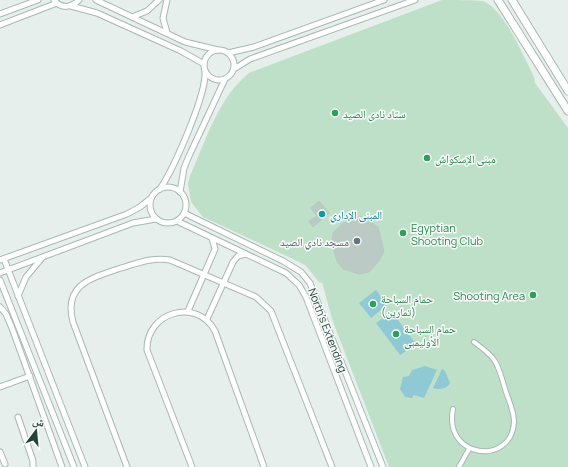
<svg xmlns="http://www.w3.org/2000/svg" width="568" height="467" font-family="Manrope,'Noto Naskh Arabic',sans-serif">
<style>
.green{fill:#bfe0c8}
.water{fill:#8ec9d4}
.building{fill:#bbcac4;stroke:#b8c9c2}
.lines{fill:none;stroke-linecap:round;stroke-linejoin:round}
.pedestrian-casing{stroke:#a8b8b2;stroke-width:6}
.minor-casing{stroke:#a8b8b2;stroke-width:7}
.tertiary-casing{stroke:#a8b8b2;stroke-width:9}
.pedestrian{stroke:#fff;stroke-width:4}
.minor{stroke:#fff;stroke-width:5}
.tertiary{stroke:#fff;stroke-width:7}
.leisure-dot{fill:#2e9e5b;stroke:#f7fbf9;stroke-width:1.5}
.culture-dot{fill:#0f9aa8;stroke:#f7fbf9;stroke-width:1.5}
.worship-dot{fill:#6b7280;stroke:#f7fbf9;stroke-width:1.5}
.labels{text-anchor:middle;dominant-baseline:central;stroke-width:3;stroke-linejoin:round;paint-order:stroke}
.leisure-label{font-size:11px;fill:#27864d;stroke:#f7fbf9;text-anchor:start}
.culture-label{font-size:11px;fill:#0d838f;stroke:#f7fbf9;text-anchor:start}
.worship-label{font-size:11px;fill:#5b616d;stroke:#f7fbf9;text-anchor:end}
.street-label{font-size:11px;fill:#24423a;stroke:#f7fbf9}
</style>
<rect width="100%" height="100%" fill="#e6efeb"/>
<path class="green" d="M442,0C452,0 474,0 483,1C504,9 524,57 534,77L535,83L568,128V467H389L333,322L322,282L320,283L305,265L297,261L203,217L191,202L188,184L190,176C206,140 218,98 249,73Z"/>
<g class="water">
<path d="M376,290L387,305L371,318L359,303Z"/>
<path d="M392,312L416,344L400,355L376,323Z"/>
<path d="M425,366L437,370L424,398L414,395L412,398L405,397L400,389L403,377L409,376L412,370Z"/>
<path d="M442,369L445,371L450,383C447,389 439,390 433,388Z"/>
</g>
<g class="building">
<path d="M319,201L329,213L313,227L309,221L317,216L311,208Z"/>
<path d="M360,216L378,227L384,251L379,261L369,272L359,274L343,269L337,261L332,245L333,233L343,223Z"/>
</g>
<g class="lines">
<g class="pedestrian-casing">
<g id="pedestrian">
<path d="M453,409C443,459 512,466 514,422C514,411 509,401 506,392C497,363 499,360 474,342"/>
<path d="M459,467L469,449"/>
</g>
</g>
<g class="minor-casing">
<g id="minor">
<path d="M54,0C61,9 71,8 79,0"/>
<path d="M96,0L185,42L218,50"/>
<path d="M71,6L97,13L181,51L204,64"/>
<path d="M0,14L38,0"/>
<path d="M132,17L147,11L159,0"/>
<path d="M0,25L57,3"/>
<path d="M167,33L163,18L167,0"/>
<circle cx="219" cy="65" r="15"/>
<path d="M228,53L254,47L384,0"/>
<path d="M234,69L250,59L415,0"/>
<circle cx="168" cy="205" r="18"/>
<path d="M160,189C174,168 207,94 205,71"/>
<path d="M180,192L184,168L189,156L225,79"/>
<path d="M184,213L283,261L301,272L310,283L383,467"/>
<path d="M177,221L286,273L299,285L306,297L371,467"/>
<path d="M4,259L85,467"/>
<path d="M0,260L127,214L140,207L151,198"/>
<path d="M0,273L133,223L156,219"/>
<path d="M0,280L74,467"/>
<path d="M18,296L26,277L42,258"/>
<path d="M0,307L6,314L12,328L62,467"/>
<path d="M188,311L215,249L212,238"/>
<path d="M207,319L233,262L238,256L246,254"/>
<path d="M0,387L30,376"/>
<path d="M18,417L33,461V467"/>
<path d="M0,452L5,464"/>
<path d="M127,467L73,322C63,284 92,278 121,268C138,263 152,257 170,260L256,297L271,311L332,467"/>
<path d="M192,467L147,350C146,312 197,297 215,331L264,467"/>
</g>
</g>
<g class="tertiary-casing">
<g id="tertiary">
<path d="M498,0L568,111"/>
<path d="M512,0L568,91"/>
</g>
</g>
<use href="#pedestrian" class="pedestrian"/>
<use href="#minor" class="minor"/>
<use href="#tertiary" class="tertiary"/>
</g>
<g class="leisure-dot">
<circle cx="335" cy="113" r="4"/>
<circle cx="427" cy="158" r="4"/>
<circle cx="403" cy="233" r="4"/>
<circle cx="533" cy="295" r="4"/>
<circle cx="373" cy="304" r="4"/>
<circle cx="396" cy="334" r="4"/>
</g>
<circle class="culture-dot" cx="322" cy="214" r="4"/>
<circle class="worship-dot" cx="357" cy="241" r="4"/>
<g class="labels">
<g class="leisure-label">
<text x="343" y="113">ستاد نادى الصيد</text>
<text x="435" y="158">مبنى الإسكواش</text>
<text x="411" y="227">Egyptian<tspan x="411" dy="13">Shooting Club</tspan></text>
<text x="525" y="295" text-anchor="end">Shooting Area</text>
<text x="381" y="298">حمام السباحة<tspan x="381" dy="13">(تمارين)</tspan></text>
<text x="404" y="328">حمام السباحة<tspan x="404" dy="13">الأوليمبى</tspan></text>
</g>
<g class="culture-label">
<text x="330" y="214">المبنى الإداري</text>
</g>
<g class="worship-label">
<text x="349" y="241">مسجد نادي الصيد</text>
</g>
<g class="street-label">
<text transform="translate(328 330) rotate(69)">North's Extending</text>
</g>
</g>
<g transform="translate(36 431) rotate(16)" stroke="#f7fbf9" stroke-width="3" paint-order="stroke">
<path d="M0-3L7 15L0 10L-7 15Z" fill="#24423a"/>
<text y="-6" font-size="11" font-weight="bold" text-anchor="middle" fill="#24423a">ش</text>
</g>
</svg>
